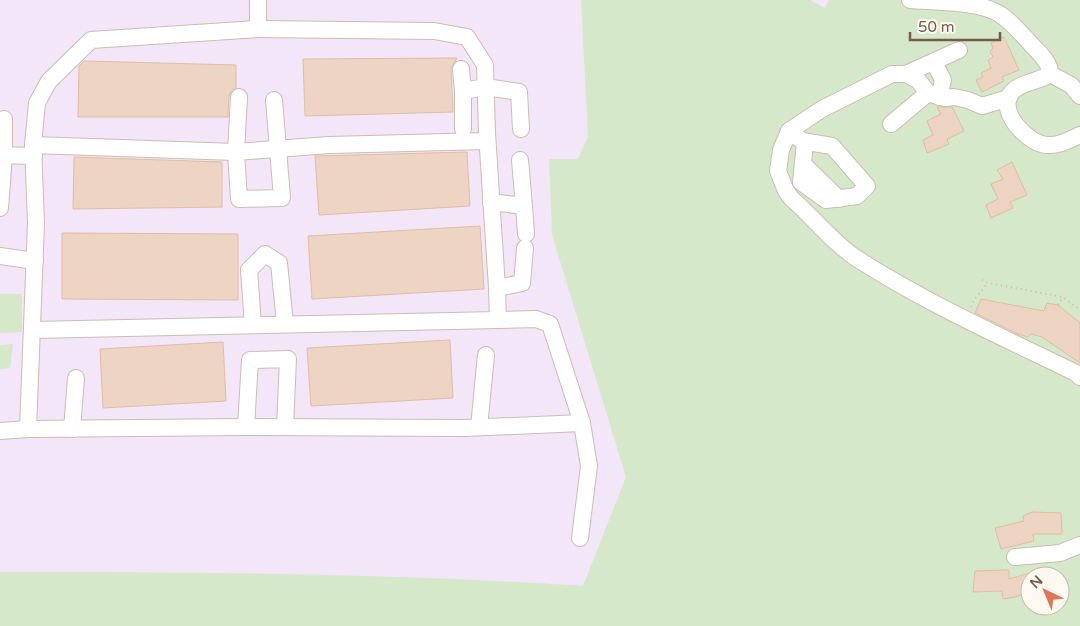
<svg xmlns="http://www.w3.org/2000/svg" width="1080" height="626" font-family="'Varela Round',sans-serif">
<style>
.education{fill:#f2e6f8;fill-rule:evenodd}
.green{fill:#d5e8c9;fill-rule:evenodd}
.building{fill:#eed5c3;stroke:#e0bda5}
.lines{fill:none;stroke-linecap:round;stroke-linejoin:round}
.minor-casing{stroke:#cdbdb0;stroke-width:18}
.path{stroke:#d4b9a6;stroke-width:2;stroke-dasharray:1 4;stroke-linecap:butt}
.minor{stroke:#fff;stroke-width:16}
</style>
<rect width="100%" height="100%" fill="#fbf5ea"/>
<path class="education" d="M0,0H1080V626H0ZM1030,576H1060V606H1030Z"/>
<g class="green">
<path d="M581,0H810L825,8L829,0H1080V626H0V572C194,572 389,573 583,586L626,477L552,235L549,159H578L588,137ZM1030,576H1060V606H1030Z"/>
<path d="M0,294H22V332L0,333Z"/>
<path d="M13,344L10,368L0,369V345Z"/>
</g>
<g class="building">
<path d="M1004,37L1019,70L1002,77L1004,81L982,92L976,80L983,77L981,73L991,68L988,60L993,57L990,51L993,48L991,43Z"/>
<path d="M457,58L451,69L453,112L305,116L303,59Z"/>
<path d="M84,61L236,65V88L231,91L229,96L228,117H78L79,66Z"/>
<path d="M937,107H952L964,131L947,139L949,144L927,153L923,140L933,135L927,121L941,114Z"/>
<path d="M467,152L470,206L319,215L315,156Z"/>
<path d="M74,157L222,162V207L73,209Z"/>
<path d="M1012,162L1027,195L1010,202L1013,208L991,218L986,205L998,199L991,184L1003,179L997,170Z"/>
<path d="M480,226L484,289L312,299L308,236Z"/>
<path d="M62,233L238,234V300L62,299Z"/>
<path d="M981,299L1044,311L1047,303L1058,305L1080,323V363L1042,337L1031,334L1028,337L1018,334L975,313Z"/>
<path d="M450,340L453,398L311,406L307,348Z"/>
<path d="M223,342L226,401L103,408L100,349Z"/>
<path d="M1032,512L1061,513L1062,534H1033L1034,541L1001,549L995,528L1024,521L1023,516Z"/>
<path d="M1009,570V579L1030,573V592L1015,597L1003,599L1002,591L973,592L975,571Z"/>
</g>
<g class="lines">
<g class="minor-casing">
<g id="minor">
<path d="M910,0C935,2 982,1 1001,15C1013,23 1022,35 1032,45C1039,53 1051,63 1050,74"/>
<path d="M934,62L943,80L939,97"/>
<path d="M461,69L463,91"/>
<path d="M906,74L959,50"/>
<path d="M1080,96L1071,85L1050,74C1039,82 1022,81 1012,92C996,111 1028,144 1047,145C1059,146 1069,140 1080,135"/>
<path d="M239,97L236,152L239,199L282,198L274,100"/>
<path d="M1009,98L982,106L968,100L954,97L945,98L928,93L918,80L906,74H892L822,109L789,131L781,150L778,171L786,191L792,199C814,218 832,242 856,258C926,303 1002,337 1076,373L1080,377"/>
<path d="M891,124L928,93"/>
<path d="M463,129V91L486,87L519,92L521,129"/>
<path d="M789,131L805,143L801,182L826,200L857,196L867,186L832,146L802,141"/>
<path d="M33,145L236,152L329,145L487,141"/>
<path d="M0,155L34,156"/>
<path d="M803,164L839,199"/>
<path d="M491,202L524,206L520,160"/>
<path d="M524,206L526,234"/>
<path d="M0,208L4,155V119"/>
<path d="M0,256L35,261"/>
<path d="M497,288L522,283L525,248"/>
<path d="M498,320L536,319L550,324L582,423L589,466L580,538"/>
<path d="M253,325L249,270L265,254L279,263L285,324"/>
<path d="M32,330L498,320L497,288L487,133L485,65L467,37L434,31L258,29"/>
<path d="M246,427L250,360L288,359L285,427"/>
<path d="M479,427L486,355"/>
<path d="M28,429L36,223L33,145L37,103L49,81L91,40L258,29V0"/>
<path d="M72,429L76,378"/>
<path d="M0,431L28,429L246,427L465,428L582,423"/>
<path d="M1015,557L1060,553L1080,545"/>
</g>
</g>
<g class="path">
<path d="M982,280L988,283L1063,297L1080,310"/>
<path d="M1058,305L1063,297"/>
<path d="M971,307L974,300L988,283"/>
</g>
<use href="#minor" class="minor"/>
</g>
<g transform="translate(1045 591) rotate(316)"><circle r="24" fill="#fef9f0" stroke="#c7bbb0"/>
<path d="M0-4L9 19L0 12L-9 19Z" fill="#db7959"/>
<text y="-8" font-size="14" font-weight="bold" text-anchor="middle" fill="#745d4f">N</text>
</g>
<path d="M910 32v8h90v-8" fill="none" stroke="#745d4f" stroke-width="2.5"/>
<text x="918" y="32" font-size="15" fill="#745d4f" stroke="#fef9f0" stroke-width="4" paint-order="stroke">50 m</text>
</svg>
